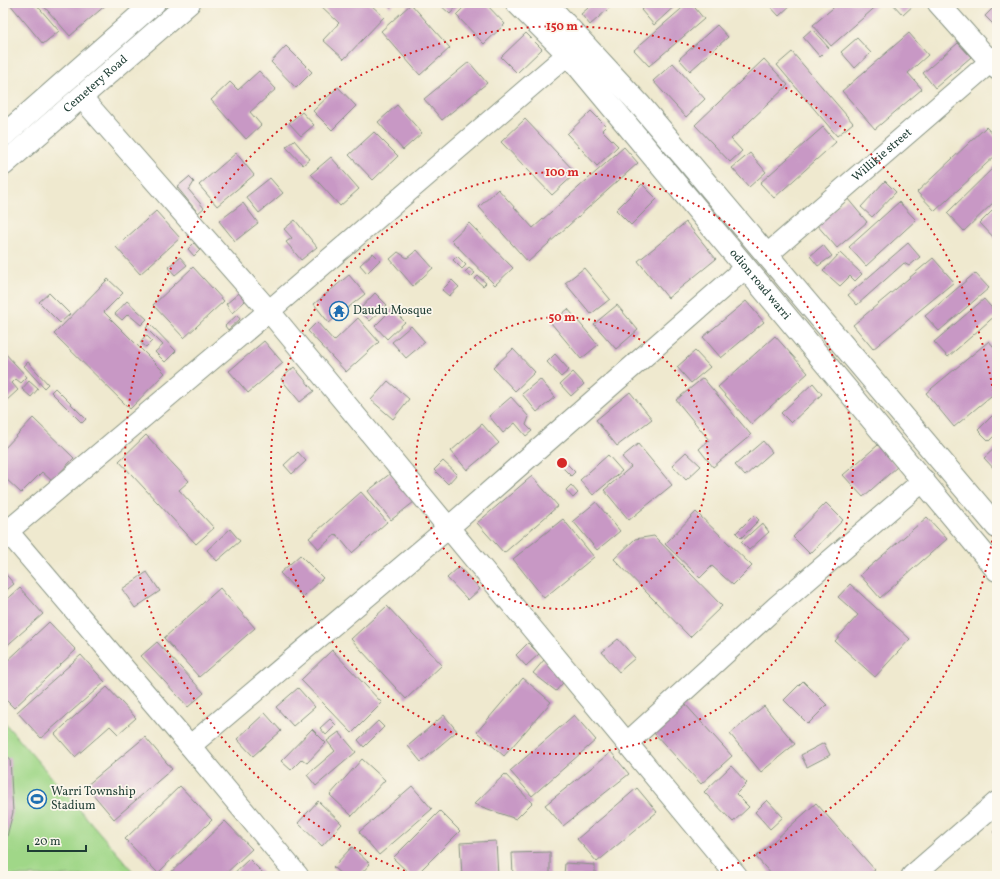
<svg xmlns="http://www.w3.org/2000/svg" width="1000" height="879" font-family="Vollkorn,serif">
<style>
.green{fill:#a0d788;stroke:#608a5e}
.building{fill:#c898c5}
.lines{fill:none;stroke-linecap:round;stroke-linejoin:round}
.street-casing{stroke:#879382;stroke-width:23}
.secondary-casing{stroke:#879382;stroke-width:24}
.street{stroke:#fff;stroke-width:21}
.secondary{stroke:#fff;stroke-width:22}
.ring{fill:none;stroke:#d62828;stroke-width:2;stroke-dasharray:2 4}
.labels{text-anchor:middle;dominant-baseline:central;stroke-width:3.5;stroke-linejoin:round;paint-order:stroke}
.street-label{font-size:12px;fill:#1f3d34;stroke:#fbf7ec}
.poi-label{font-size:12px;fill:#1f3d34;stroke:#fbf7ec;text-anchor:start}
.centre{fill:#d62828;stroke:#fbf7ec;stroke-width:2}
.ring-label{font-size:12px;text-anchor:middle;font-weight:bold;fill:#d62828;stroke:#fbf7ec;stroke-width:3.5;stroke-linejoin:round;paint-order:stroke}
</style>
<rect width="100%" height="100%" fill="#fbf7ec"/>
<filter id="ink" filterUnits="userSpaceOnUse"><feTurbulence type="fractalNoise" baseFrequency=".025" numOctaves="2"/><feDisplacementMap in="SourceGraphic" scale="8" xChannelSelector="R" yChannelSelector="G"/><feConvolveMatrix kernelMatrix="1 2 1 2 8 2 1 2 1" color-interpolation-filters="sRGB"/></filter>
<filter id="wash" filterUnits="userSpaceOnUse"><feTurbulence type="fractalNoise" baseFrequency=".012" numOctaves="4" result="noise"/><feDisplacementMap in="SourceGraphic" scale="16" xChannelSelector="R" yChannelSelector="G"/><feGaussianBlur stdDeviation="0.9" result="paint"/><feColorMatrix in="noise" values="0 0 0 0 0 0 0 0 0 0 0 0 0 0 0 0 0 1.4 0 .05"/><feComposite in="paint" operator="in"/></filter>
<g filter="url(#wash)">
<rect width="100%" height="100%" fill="#efe9cf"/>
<path class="green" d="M3,721L137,876H3Z"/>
<g id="blocks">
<g class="building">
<path d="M9,3H35L59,31L43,44Z"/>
<path d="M41,3H106L107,4L70,36Z"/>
<path d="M318,3H369L384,17L344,59L323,40L339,23Z"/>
<path d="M387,3H395L390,7Z"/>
<path d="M438,3H460L450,14Z"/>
<path d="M468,3H485L505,24L484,44L456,15Z"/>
<path d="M594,3H615L590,25L581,14Z"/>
<path d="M649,3H678L654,25L641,10Z"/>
<path d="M688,3H691L704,19L649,66L634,50Z"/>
<path d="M767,3H793L779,16Z"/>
<path d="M839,3H880L831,46L813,25Z"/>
<path d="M892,3H916L903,15Z"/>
<path d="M411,4L450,48L420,75L381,31Z"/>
<path d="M997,4V28L985,16Z"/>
<path d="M717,25L728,37L690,71L679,59Z"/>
<path d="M812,29L829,48L820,57L803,37Z"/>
<path d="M526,33L542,49L517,73L501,57Z"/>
<path d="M909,33L928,55L908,73L922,89L875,129L842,91Z"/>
<path d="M857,38L871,53L855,68L841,52Z"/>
<path d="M958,43L971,57L935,88L923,73Z"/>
<path d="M286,46L312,72L296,88L271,62Z"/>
<path d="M792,52L853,123L837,136L777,65Z"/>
<path d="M764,59L788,85L731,139L742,151L730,162L695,125Z"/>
<path d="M469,62L487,83L442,120L424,99Z"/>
<path d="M673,63L705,99L686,117L653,81Z"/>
<path d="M259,71L276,89L250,112L261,125L246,139L211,100L230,82L238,90Z"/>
<path d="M338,87L356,106L332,130L313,111Z"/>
<path d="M397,105L422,133L403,150L378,122Z"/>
<path d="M591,111L606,126L602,130L618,146L597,166L567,134Z"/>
<path d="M302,112L314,125L301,136L289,123Z"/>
<path d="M525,119L576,173L552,195L501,142Z"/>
<path d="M823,127L836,142L774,198L760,183Z"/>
<path d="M986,127L997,139V154L935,211L917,192Z"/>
<path d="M374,132L398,156L373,180L349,155Z"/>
<path d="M294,140L310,159L303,165L286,147Z"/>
<path d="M624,147L638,163L528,262L479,207L498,189L533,228Z"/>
<path d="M236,153L254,175L217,206L199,185Z"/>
<path d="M750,153L766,172L749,187L732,168Z"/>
<path d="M331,157L359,189L340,206L311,174Z"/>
<path d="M997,164V199L964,231L947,213Z"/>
<path d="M189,177L194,182L189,190L204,208L198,213L177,187Z"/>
<path d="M270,178L283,193L259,213L246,197Z"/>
<path d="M885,181L896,192L872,217L861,207Z"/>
<path d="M642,184L657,199L631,225L616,210Z"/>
<path d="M847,198L867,222L837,248L816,224Z"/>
<path d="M899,202L916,220L866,266L849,247Z"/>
<path d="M243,203L258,223L235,241L219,221Z"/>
<path d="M997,206V241L980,223Z"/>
<path d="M156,211L180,238L140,274L116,247Z"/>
<path d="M295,220L317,247L301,260L286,242L292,238L284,229Z"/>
<path d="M686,222L716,259L668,298L638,261Z"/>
<path d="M469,223L513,268L495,285L451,240Z"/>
<path d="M194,243L200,250L194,256L188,249Z"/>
<path d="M908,243L920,257L909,266L904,263L857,305L848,295Z"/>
<path d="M823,245L832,256L818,266L810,256Z"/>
<path d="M417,250L433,268L413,286L390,259L398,252L407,258Z"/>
<path d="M373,253L380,260L367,273L360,265Z"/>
<path d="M840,253L862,274L855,281L850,276L840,286L823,271Z"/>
<path d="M457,256L466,265L462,269L453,260Z"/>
<path d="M180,257L187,265L175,275L168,267Z"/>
<path d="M933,258L954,282L873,349L853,325Z"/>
<path d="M193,267L224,301L184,338L153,305Z"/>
<path d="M469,268L475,273L471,277L465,272Z"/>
<path d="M584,268L610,299L591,314L565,283Z"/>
<path d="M975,273L989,288L939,331L925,316Z"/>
<path d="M349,275L365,294L329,323L314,304Z"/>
<path d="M478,276L486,283L483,286L475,279Z"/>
<path d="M108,279L123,293L104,312L165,373L130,409L54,334Z"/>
<path d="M452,280L459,287L449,296L442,290Z"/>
<path d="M49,293L70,314L60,323L39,302Z"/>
<path d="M239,293L245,301L232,313L226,304Z"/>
<path d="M375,293L387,305L370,321L359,310Z"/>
<path d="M984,299L997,314L948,357L934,342Z"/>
<path d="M127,301L147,319L141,325L128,314L122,320L115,314Z"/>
<path d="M746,301L764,322L721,358L703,337Z"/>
<path d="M617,305L638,330L616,349L594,324Z"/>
<path d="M392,309L405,322L387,339L375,326Z"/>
<path d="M568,309L598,345L581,359L551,323Z"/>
<path d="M237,315L240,319L228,330L225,326Z"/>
<path d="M358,318L379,342L346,372L308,331L317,322L334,341Z"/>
<path d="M150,324L176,351L165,362L155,352L163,345L146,328Z"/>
<path d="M411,326L425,342L406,358L392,342Z"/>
<path d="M146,335L152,341L146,347L140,342Z"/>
<path d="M775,336L808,373L751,424L718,387Z"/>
<path d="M264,341L283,363L248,393L229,371Z"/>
<path d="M989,341L997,351V391L954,427L926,393Z"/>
<path d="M513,349L535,372L515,391L493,368Z"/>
<path d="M3,351L27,377L21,383L16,379L12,383L18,390L6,401L3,398Z"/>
<path d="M695,351L710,367L691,383L677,367Z"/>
<path d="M555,354L569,370L561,377L547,362Z"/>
<path d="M28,362L48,384L44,388L24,366Z"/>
<path d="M294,367L314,391L300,402L281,379Z"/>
<path d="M573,372L584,384L571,396L560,384Z"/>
<path d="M703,378L751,435L713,467L699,449L709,440L676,400Z"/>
<path d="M540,379L555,397L537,412L522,394Z"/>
<path d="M29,381L38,389L31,397L22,389Z"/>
<path d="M388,381L409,399L393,419L371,400Z"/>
<path d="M813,383L822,394L791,423L781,413Z"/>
<path d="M55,388L86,419L82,423L51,392Z"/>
<path d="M630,392L652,419L617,446L596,420Z"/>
<path d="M511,397L529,417L526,425L532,431L526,436L515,423L503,433L489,416Z"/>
<path d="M997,411V433L989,441L978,430Z"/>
<path d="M33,418L74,458L52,481L42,472L21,493L3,476V450Z"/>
<path d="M482,424L499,443L467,470L451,451Z"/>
<path d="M146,435L189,481L179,490L214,528L196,544L119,461Z"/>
<path d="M763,441L772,452L745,476L735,465Z"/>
<path d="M638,444L672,485L629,520L604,490L631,467L622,457Z"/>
<path d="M878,445L897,467L863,497L843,475Z"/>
<path d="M997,446V472L984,458Z"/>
<path d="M298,452L306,461L292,474L284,465Z"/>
<path d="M686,452L701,466L686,480L672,465Z"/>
<path d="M608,455L622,471L593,495L580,480Z"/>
<path d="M443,461L457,474L448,484L434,470Z"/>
<path d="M564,461L575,472L571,476L560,465Z"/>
<path d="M391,473L414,502L391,520L368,491Z"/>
<path d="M532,476L558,506L504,553L477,523Z"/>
<path d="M571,485L578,493L573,498L566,490Z"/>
<path d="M361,492L387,522L352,553L336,534L319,549L309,538Z"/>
<path d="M596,502L620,531L597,550L573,521Z"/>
<path d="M826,503L843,520L810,554L793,537Z"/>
<path d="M696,512L752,566L733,585L712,566L700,578L665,544Z"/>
<path d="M754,515L759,520L741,538L736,533Z"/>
<path d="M927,517L947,539L880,598L860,575Z"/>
<path d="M563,519L594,557L544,598L513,559Z"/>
<path d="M762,523L769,532L749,550L741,542Z"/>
<path d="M230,529L240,541L217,561L207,550Z"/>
<path d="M654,536L722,606L690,637L614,559L635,539Z"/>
<path d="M300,555L323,578L303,597L280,573Z"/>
<path d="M459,567L480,589L468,600L447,578Z"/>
<path d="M3,571L14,584L3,593Z"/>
<path d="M147,572L160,591L135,608L122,589Z"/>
<path d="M850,584L910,639L875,677L835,641L858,615L838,597Z"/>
<path d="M20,588L43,614L3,649V603Z"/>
<path d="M220,588L255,628L199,677L164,638Z"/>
<path d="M387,606L442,665L406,699L351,639Z"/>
<path d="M49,622L76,650L14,708L3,697V665Z"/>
<path d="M618,639L635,658L619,672L602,652Z"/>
<path d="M157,642L204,693L188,707L141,656Z"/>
<path d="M528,643L539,654L526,666L516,655Z"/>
<path d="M332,650L382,703L352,733L301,680Z"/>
<path d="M81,655L105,682L41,738L17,712Z"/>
<path d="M544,660L567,678L556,691L533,673Z"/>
<path d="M523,678L551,702L504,756L477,732Z"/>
<path d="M803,681L827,705L808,724L784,700Z"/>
<path d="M107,687L136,718L118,734L110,726L75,757L55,734Z"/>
<path d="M298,688L315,707L293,726L276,707Z"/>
<path d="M685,704L732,756L701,784L654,733Z"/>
<path d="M764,706L795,744L761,772L730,734Z"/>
<path d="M265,713L281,731L253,756L237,739Z"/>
<path d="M444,715L457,731L421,762L408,746Z"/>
<path d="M574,715L596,740L532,796L510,771Z"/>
<path d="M330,719L336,725L326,735L320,728Z"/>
<path d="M378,721L384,727L364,747L358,740Z"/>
<path d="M312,729L326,743L307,763L302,759L291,770L281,761Z"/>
<path d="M339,732L356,752L316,786L307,775L335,751L327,741Z"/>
<path d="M145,737L172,769L114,819L86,786Z"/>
<path d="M824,743L830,755L807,767L801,755Z"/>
<path d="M611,752L629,774L563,826L545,805Z"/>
<path d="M3,758H10L13,812L4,849Z"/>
<path d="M362,759L385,780L352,816L330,795Z"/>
<path d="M731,766L747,783L736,794L749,807L733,822L704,792Z"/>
<path d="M505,774L532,803L516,819L474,804Z"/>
<path d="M180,786L212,820L158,873L125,839Z"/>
<path d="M412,786L432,809L379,855L359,832Z"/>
<path d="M637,788L657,812L597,862L577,839Z"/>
<path d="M767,800L783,817L770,829L755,812Z"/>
<path d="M318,801L342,824L322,846L298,823Z"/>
<path d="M816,803L875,870L868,876H773L756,857Z"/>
<path d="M440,811L460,831L415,876H412L393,858Z"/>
<path d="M225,821L252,849L223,876H167Z"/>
<path d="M997,828V836L993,832Z"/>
<path d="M496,841L498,876H462L460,843Z"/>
<path d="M352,847L370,864L359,876H343L333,867Z"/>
<path d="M550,852V876H513L512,853Z"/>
<path d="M249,859L266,876H231Z"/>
<path d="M565,863L595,865V876H564Z"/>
</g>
</g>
</g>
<g filter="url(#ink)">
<use href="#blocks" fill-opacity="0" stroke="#879382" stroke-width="1"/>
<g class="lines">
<g class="street-casing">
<g id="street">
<path d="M938,3L997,69"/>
<path d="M82,98L269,311L737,876"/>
<path id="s1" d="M768,254L997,56"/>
<path d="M3,526L190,746L298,876"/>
<path d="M8,531L269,311L568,54"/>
<path d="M627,743L776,607L924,480"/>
<path d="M190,746L448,528L745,268"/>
<path d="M912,876L997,802"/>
</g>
</g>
<g class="secondary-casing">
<g id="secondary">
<path id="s2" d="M517,3L568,54L997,570"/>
<path d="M546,3L641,106L997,527"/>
<path d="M3,136L154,3"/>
<path id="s3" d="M3,165L189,3"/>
</g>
</g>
<use href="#street" class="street"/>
<use href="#secondary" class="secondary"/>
</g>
</g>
<g class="ring">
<circle cx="562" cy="463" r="146"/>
<circle cx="562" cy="463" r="291"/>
<path d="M997 505A437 437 0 0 1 708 875M416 875A437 437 0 1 1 997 421"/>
</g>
<defs>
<g id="temple-ring" transform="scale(1)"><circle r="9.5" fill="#fbf7ec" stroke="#1f6fb2" stroke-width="1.5"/><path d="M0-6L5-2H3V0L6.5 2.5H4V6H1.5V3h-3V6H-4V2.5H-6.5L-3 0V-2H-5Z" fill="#1f6fb2"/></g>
<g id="stadium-ring" transform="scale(1)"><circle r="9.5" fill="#fbf7ec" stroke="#1f6fb2" stroke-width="1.5"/><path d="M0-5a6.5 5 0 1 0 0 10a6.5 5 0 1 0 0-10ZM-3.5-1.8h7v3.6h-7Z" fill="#1f6fb2"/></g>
</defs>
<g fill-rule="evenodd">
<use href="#temple-ring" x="339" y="311"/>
<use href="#stadium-ring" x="37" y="799"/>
</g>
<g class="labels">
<g class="street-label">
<text stroke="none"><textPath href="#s3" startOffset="123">Cemetery Road</textPath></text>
<text stroke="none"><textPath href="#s1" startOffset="151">Willikie street</textPath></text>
<text stroke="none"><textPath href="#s2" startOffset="372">odion road warri</textPath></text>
</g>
<g class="poi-label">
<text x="353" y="311">Daudu Mosque</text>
<text x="51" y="792">Warri Township<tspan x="51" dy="14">Stadium</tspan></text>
</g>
</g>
<circle cx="562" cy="463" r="6" class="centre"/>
<g class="ring-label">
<text x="562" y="30">150 m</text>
<text x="562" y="176">100 m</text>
<text x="562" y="321">50 m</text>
</g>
<rect width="1000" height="879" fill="none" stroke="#fbf7ec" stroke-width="16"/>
<path d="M28 845v6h58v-6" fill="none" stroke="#1f3d34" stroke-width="2"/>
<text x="34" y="845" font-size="12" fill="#1f3d34" stroke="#fbf7ec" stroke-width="3" paint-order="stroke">20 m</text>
</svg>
